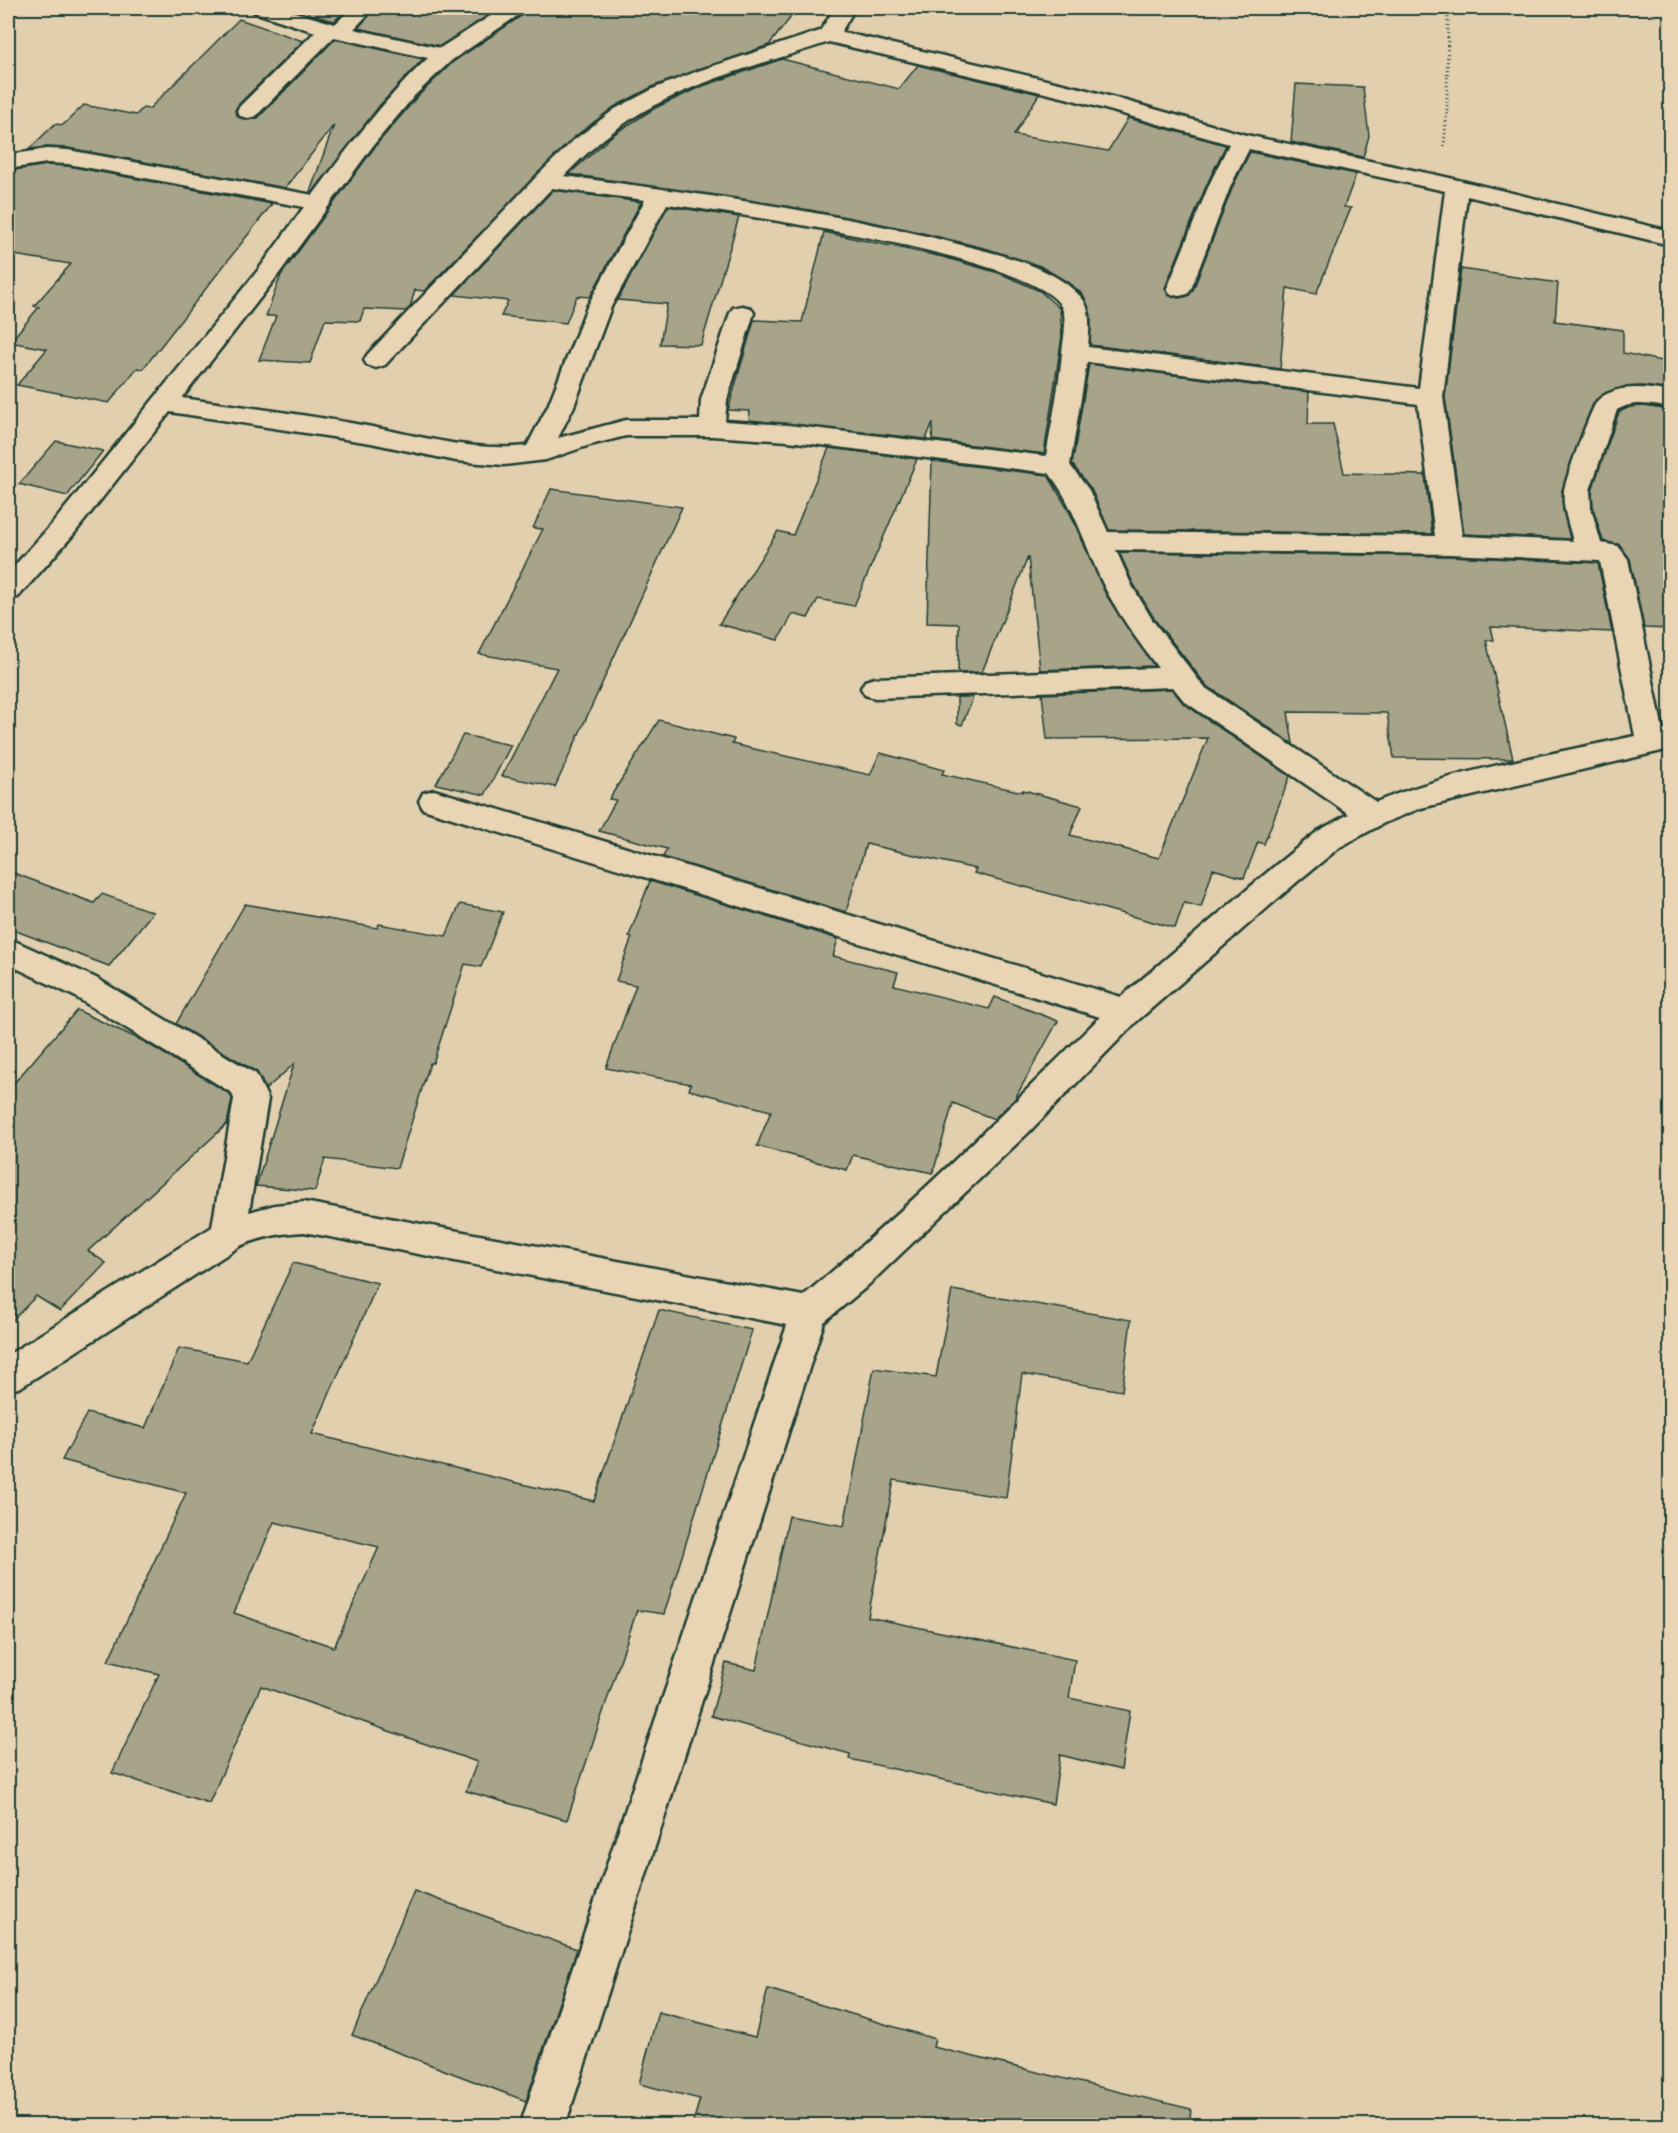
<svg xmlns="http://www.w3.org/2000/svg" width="1678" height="2133" font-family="Sriracha,sans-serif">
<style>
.building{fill:#a8a48a;stroke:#1f3d34;stroke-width:1.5;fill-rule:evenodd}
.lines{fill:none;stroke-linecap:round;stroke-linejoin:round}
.minor-casing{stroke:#1f3d34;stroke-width:5}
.path{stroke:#1f3d34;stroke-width:3;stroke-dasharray:1 3;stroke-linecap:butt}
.minor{fill:#e9d5b3;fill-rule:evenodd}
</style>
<rect width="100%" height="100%" fill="#e1cfae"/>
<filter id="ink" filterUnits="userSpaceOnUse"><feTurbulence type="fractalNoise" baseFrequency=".0167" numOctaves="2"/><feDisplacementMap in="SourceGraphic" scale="12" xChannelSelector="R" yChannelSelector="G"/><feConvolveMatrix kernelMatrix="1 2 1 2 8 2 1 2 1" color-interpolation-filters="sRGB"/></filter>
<g filter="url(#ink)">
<g class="building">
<path d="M309,8H349L334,21L308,14Z"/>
<path d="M376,8H500L440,46L358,28Z"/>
<path d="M528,8H798L769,45L654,86L614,107L573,138L424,291L415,290L410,307L406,311L364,309L360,321L325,320L310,363L259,360L276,316H266L281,275L377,144L417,97L453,62L524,14Z"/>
<path d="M239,19L303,41L238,105L235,110L238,117L247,120L258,118L335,39L423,59L380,105L312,193L310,192L334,125L285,188L68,148L47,147L29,149L55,124L63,125L84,105L136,115L143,108L149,109Z"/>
<path d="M782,59L899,89L918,65L1039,94L1014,135L1108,151L1128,118L1226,145L1207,184L1165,288L1170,296L1179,298L1188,296L1193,290L1233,186L1250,152L1356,174L1344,207L1351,208L1316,294L1287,288L1280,369L1090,345L1091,315L1084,296L1071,284L1040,266L988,249L906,229L809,210L569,174L614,134L655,108L703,86Z"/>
<path d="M1296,84L1363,87L1369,136L1363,157L1291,142Z"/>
<path d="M47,165L68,166L272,204L143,369L137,368L109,403L17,385L47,349L10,342L39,307L34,306L71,264L8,254V171Z"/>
<path d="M553,190L641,202L590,297L577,296L566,323L501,316L508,301L454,295Z"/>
<path d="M668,206L739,217L701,345L660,344L667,304L618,300Z"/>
<path d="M824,232L943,257L999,273L1040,291L1060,309L1062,336L1044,454L932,440L933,422L926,439L749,420L750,411L728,410L754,320L802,322Z"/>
<path d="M1461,269L1558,283L1555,321L1623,330V353L1671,363V390L1643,386L1623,387L1605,393L1593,404L1562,490L1563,510L1570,539L1464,534L1445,397Z"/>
<path d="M1089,364L1309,392L1308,424H1333L1344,473L1425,475L1432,534L1109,530L1091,489L1072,464Z"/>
<path d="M1643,406L1671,410V629L1644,628L1630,559L1620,545L1603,541L1593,508L1592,490L1619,412L1630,407Z"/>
<path d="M56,441L103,451L67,496L19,484Z"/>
<path d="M829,448L917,459L854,606L818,599L808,618L793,614L778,640L719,624L778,531L793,535Z"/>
<path d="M932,461L1048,475L1070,513L1106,595L1154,666L1040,670L1028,557L982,672L958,673L959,624L927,623Z"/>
<path d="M551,489L682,507L555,787L502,776L557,668L479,654L543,529L533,528Z"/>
<path d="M1119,552L1450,556L1598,563L1612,632L1491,627L1494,640H1486L1513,759L1394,758L1387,713L1288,712L1293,744L1206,685L1155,620L1133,583Z"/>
<path d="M1172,689L1183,703L1290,776L1264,844L1258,842L1244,878L1213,869L1201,907L1184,903L1175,928L974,873L976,869L866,844L846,912L663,857L667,849L599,831L616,800L609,799L659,720L734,739L732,744L870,775L880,753L944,770L942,774L1022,792L1023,790L1082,806L1070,835L1159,858L1208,738L1047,739L1042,694Z"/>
<path d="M957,697H973L962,725L957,724Z"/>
<path d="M463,735L511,745L485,795L436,784Z"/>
<path d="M8,871L94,903L102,894L153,912L109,966L8,928Z"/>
<path d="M650,881L838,939L833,956L898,972L894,985L989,1009L995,997L1058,1021L1014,1100L994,1119L953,1103L933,1173L853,1155L847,1170L757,1146L771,1111L689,1090L691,1084L606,1068L636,985L616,981L632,937L629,936Z"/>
<path d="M245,904L377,928L379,924L446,936L460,904L503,912L481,967L465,964L433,1063H430L397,1168L325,1159L315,1191L256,1186L294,1064L266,1089L257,1072L176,1024Z"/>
<path d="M77,1010L145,1042L230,1094L232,1099L227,1124L88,1251L106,1263L60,1311L36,1296L8,1325V1090Z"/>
<path d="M293,1263L378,1283L312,1434L594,1501L659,1310L752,1330L664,1614L637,1610L567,1820L466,1791L477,1762L261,1686L209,1803L112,1773L159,1674L108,1661L186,1493L62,1460L87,1413L145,1428L179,1348L247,1361ZM274,1522L379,1547L334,1647L234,1613Z"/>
<path d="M952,1290L1131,1320L1122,1391L1022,1374L1006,1498L894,1480L868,1617L1075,1660L1069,1698L1130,1711L1121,1770L1060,1755L1053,1804L849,1759L850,1754L711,1716L726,1663L756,1670L789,1516L844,1526L874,1368L936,1377Z"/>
<path d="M414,1891L577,1949L526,2101L352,2035Z"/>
<path d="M768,1989L935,2039L933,2047L1191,2109L1189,2126H692L700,2099L639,2084L658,2012L755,2037Z"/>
</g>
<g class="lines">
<g class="minor-casing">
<path id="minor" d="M251,8H281L335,24L352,8H374L354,29L440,48L503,8H526L523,12L452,60L415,95L375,143L275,279L182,398C245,407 309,415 372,427C424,437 474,452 527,446L548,406L587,307L645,200L552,188L385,365L376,368L367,365L364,360L367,355L538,175L574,140L615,109L655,88L698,71L820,31L835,8H855L841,32L1080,88L1246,135L1441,176L1670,231V245L1467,196L1443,397L1462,536L1573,541C1569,525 1562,508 1564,491C1565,481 1592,405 1598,400C1617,383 1648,388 1670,392V408C1652,405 1634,400 1617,410L1590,490L1591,508L1601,543L1618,546L1628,559L1663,730L1670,729V749L1421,808L1384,823L1340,847L1298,881L1137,1021L1028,1133L865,1288L824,1322L565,2126H520L787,1325L304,1232C282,1233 261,1237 240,1246L21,1387L8,1391V1355L212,1227L234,1099L232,1093L74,996L8,964V938L96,978L256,1074L268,1099L249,1212L275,1205L304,1202L803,1296C908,1209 1004,1113 1100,1017L423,809L419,801L423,793L434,790L1121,997L1276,865L1318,831L1349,814L1184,701L1173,687L875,698L865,695L861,688L865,681L875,678L1158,668C1138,641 1117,613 1102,582C1085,545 1074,505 1049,473L788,441L712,436H626L590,445L546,460L504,465L456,461L371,443L170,412L73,535L18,597L8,599V573L53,523L259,269L304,207L68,164L47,163L8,169V155L47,149L68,150L313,195C349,147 384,99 428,58L334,37L256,116L248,118L240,116L237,111L240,106L315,32L254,12ZM829,42L1066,98L1229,144L1209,185L1167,289L1170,294L1179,296L1188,294L1191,289L1231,185L1249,149L1445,191L1419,388L1088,347C1089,333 1092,310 1082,298C1051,264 996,254 954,243C826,210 694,193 564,176C584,155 606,135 631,119C690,81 763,64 829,42ZM667,204C729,213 1040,256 1062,308C1068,322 1063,340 1062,353C1059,387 1052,422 1046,456L788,425L725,421L727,400L754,313L751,308L742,306L733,308L730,313L701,400L700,420H626L558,438L574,406L611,307ZM1087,362L1418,404L1435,536L1108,532L1089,490L1070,465ZM1116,550L1450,554L1600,561L1635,736C1549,755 1458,769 1376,802L1204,687L1153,621L1131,584Z"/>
</g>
<path class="path" d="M1444,146L1447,109L1448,8"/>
<use href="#minor" class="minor"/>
</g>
</g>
<rect width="1678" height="2133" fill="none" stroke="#e9d5b3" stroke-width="30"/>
<rect x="15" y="15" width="1648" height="2103" fill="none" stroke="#1f3d34" stroke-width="2" filter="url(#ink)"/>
</svg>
